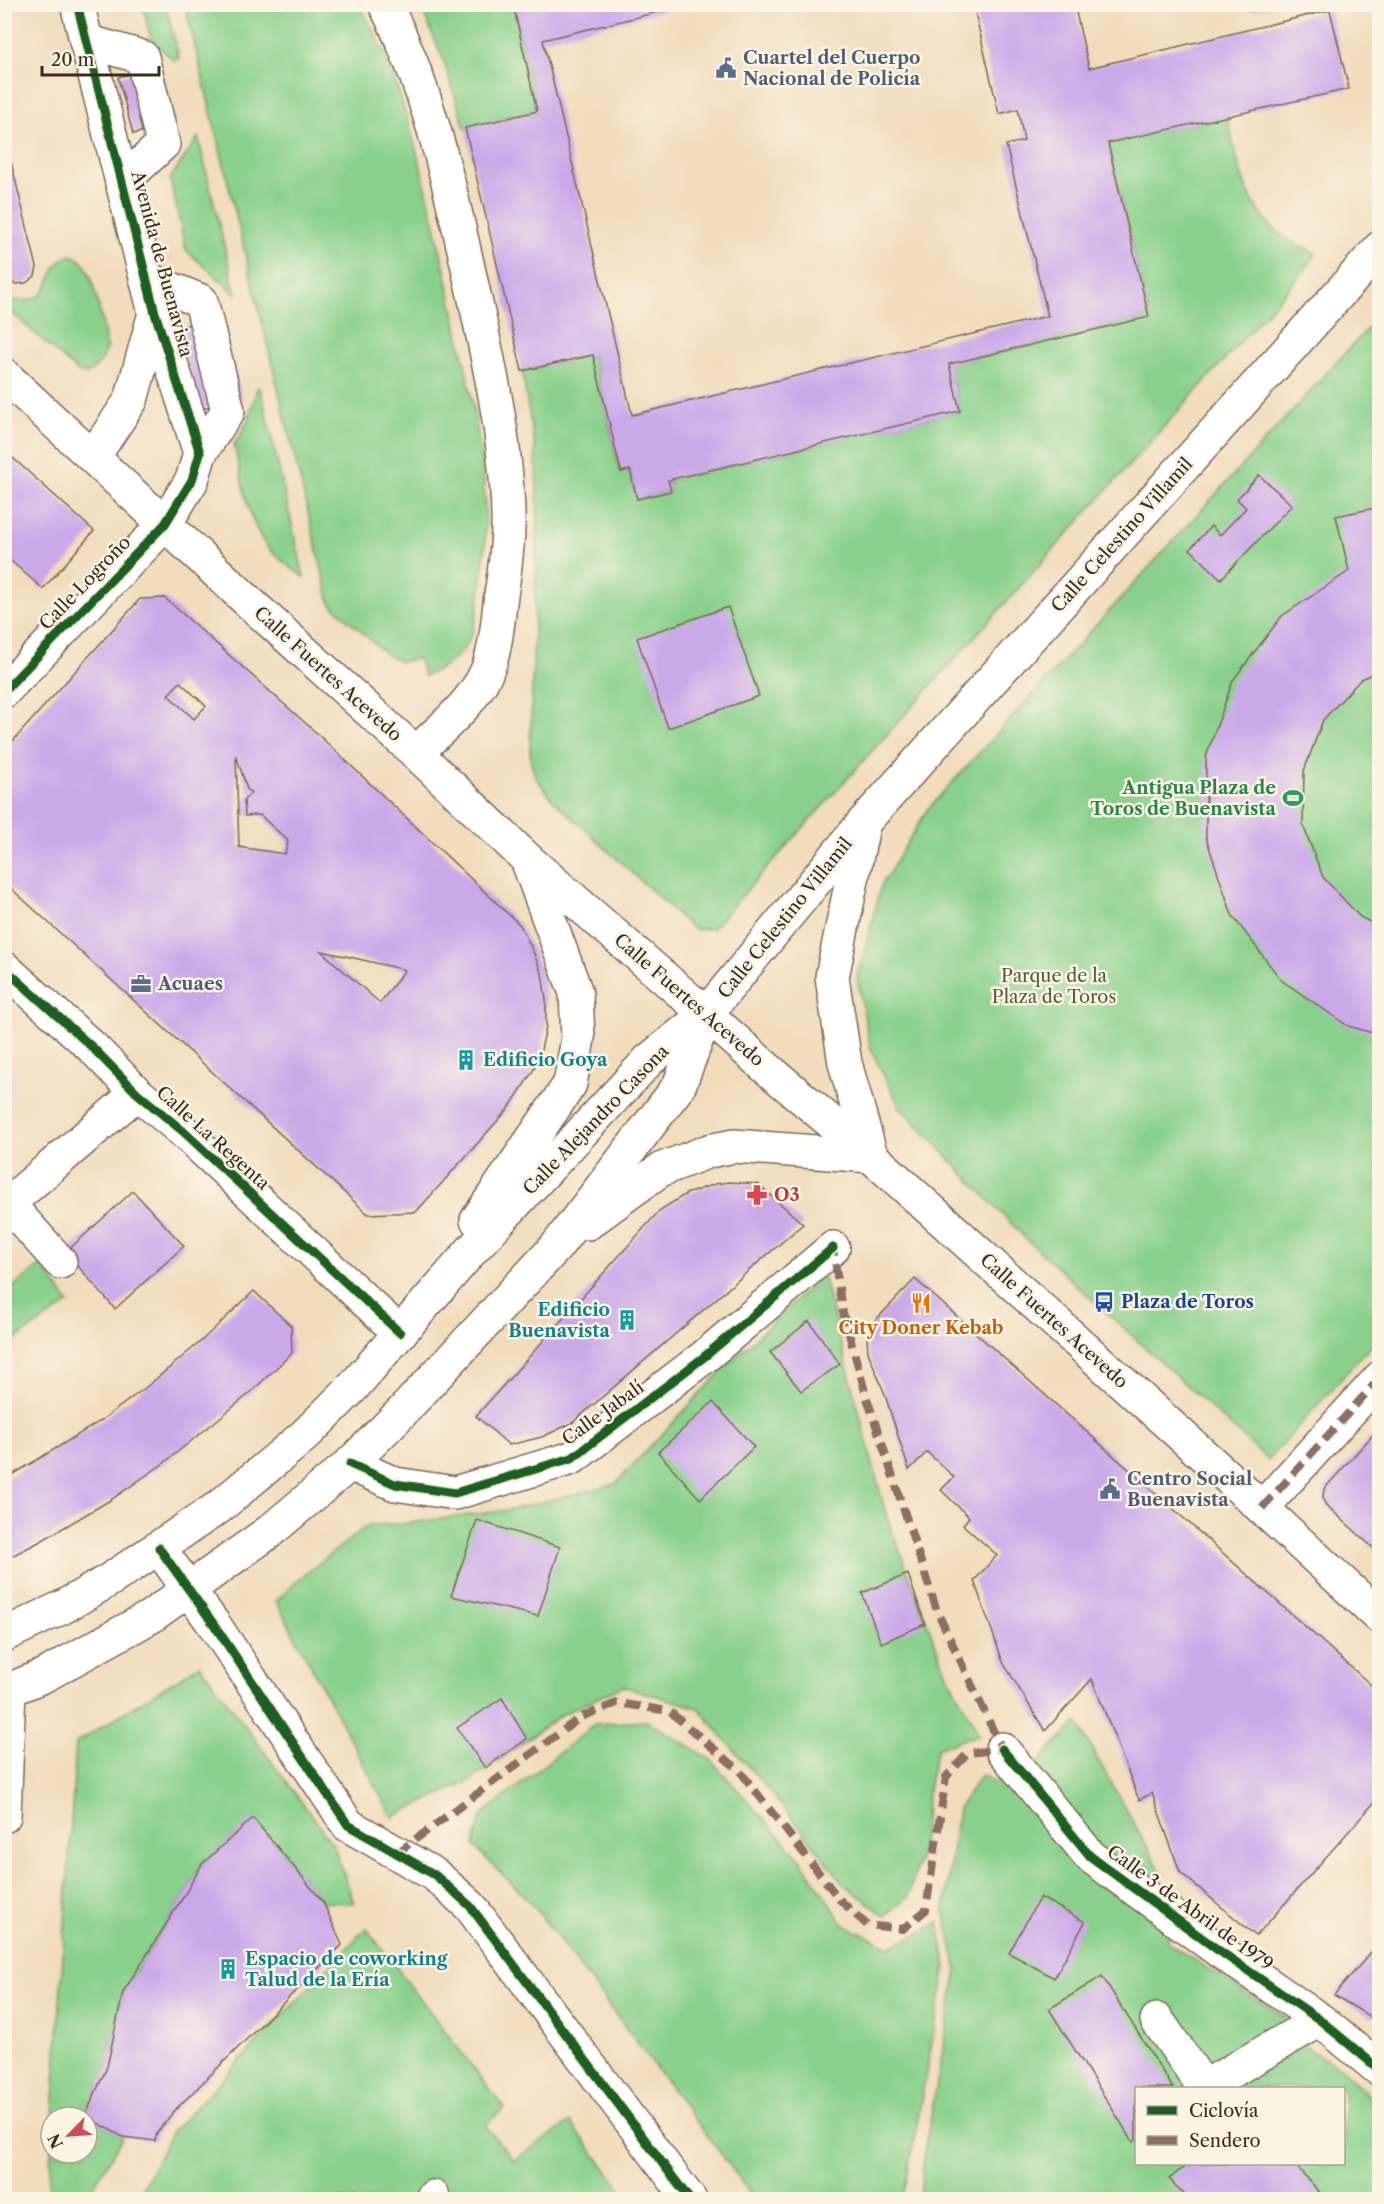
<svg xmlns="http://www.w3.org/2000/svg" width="1384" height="2204" font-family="'Libre Caslon Text',serif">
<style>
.built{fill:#ead1ec}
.green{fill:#88d08b;stroke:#627d54;stroke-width:1.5;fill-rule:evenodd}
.building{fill:#cba9e9;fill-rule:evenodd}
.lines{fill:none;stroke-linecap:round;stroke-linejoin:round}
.minor-casing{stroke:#7b6855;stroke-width:36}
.major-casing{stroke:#7b6855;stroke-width:36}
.highway-casing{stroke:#7b6855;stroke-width:36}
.minor{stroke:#fff;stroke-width:33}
.major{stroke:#fff;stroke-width:33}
.highway{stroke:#fff;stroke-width:33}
.quiet{stroke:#8d6e63;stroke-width:8;stroke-dasharray:15 8;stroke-linecap:butt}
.cycleway-casing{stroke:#fcf5e5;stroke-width:13}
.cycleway{stroke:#1b5e20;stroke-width:9}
.labels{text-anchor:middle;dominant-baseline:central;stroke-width:5;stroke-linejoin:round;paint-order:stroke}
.service-label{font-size:18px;font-weight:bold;fill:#4e5e75;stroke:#fcf5e5;text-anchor:start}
.street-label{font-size:18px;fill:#3b2a1e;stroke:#fcf5e5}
.leisure-label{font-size:18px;font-weight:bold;fill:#27864d;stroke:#fcf5e5;text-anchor:end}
.park-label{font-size:18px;fill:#525c3f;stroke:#fcf5e5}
.culture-label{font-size:18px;font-weight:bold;fill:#0d838f;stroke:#fcf5e5;text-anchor:start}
.health-label{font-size:18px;font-weight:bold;fill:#be3a42;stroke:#fcf5e5;text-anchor:start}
.transit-label{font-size:18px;font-weight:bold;fill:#164399;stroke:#fcf5e5;text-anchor:start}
.food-label{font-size:18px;font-weight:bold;fill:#c56008;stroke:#fcf5e5}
</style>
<rect width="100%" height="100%" fill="#fcf5e5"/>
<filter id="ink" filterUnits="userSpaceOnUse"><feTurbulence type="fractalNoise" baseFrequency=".0167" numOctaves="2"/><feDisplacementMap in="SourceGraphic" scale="12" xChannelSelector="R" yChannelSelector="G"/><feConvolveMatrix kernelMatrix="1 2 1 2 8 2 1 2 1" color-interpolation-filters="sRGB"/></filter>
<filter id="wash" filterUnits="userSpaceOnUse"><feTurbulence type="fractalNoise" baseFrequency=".008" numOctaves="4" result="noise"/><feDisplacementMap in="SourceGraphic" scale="24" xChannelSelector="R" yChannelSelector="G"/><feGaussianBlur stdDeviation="1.35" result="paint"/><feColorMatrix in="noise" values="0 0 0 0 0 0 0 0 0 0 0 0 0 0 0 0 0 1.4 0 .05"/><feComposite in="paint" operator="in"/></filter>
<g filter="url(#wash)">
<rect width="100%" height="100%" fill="#f1dcbc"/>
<path class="built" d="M4,1062L13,1069L10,1138L5,1141Z"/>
<g class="green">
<path d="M143,5H166L179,59L174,60L151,40Z"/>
<path d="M185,5H360C369,23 381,42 388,62C418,141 435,225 453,308C472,398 493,481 483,573C480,594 478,616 471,636C462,656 444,669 424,676L419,659L400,662L387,655L330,603Z"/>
<path d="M420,5H513L537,111L465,128L443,59Z"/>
<path d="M1227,116C1237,160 1244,208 1283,236C1293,243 1305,248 1316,254L1305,270L713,928L698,930L691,927L553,800L536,778L531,764L530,750L538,514L535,448L522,371L593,355L620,472L630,470L637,499L671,491L668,480L960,411L949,364L1149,317L1108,143Z"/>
<path d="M198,137L236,294L186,250L170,179Z"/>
<path d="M72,255C81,259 87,266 90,275C94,286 108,341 106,349C104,361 95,370 86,374L77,371L8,309L7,303L10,300C63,307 40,263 72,255Z"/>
<path d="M1379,316V1337L1268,1460L1024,1237L900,1107L871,1050L857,978L881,886L927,810Z"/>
<path d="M260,387L304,577C291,568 274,556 265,544C246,516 242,477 234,445C247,427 252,409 257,388Z"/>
<path d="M41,1265L69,1303L5,1346V1293Z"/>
<path d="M823,1275L887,1518L948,1677L980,1736L967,1738L937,1749L929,1783L921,1852L908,1897L885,1916L844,1884L789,1814L698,1708L623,1686L561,1715L471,1780L392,1817L276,1601L299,1579L368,1525L401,1524L509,1510L615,1484L731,1361Z"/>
<path d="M200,1665L334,1846L354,1903L323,1902L253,1819L202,1864L184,1896L123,1992L107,2067L86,2115L123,2137L86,2199L48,2200L51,2149V2153H87V2117H53L76,1743Z"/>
<path d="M647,1721L710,1759L800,1859L844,1925L889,1947L939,1923L946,1966L903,2199H755L533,1905L474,1846L481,1816L595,1724Z"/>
<path d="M1077,1722L1160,1870L1169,1944L1286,2018L1311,2051L1340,2067L1379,2106V2196L1375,2200H920L924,2155L957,1970L944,1911L958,1809L981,1775L1004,1787L1038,1762ZM1136,2088H1344V2164H1136Z"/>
<path d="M366,1928L504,2108L485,2126L514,2160L570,2122L629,2199L136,2200L172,2132Z"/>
</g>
<g id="blocks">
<g class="building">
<path d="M513,4H691L543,40L632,415L1048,316L1006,145L1024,141L1018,109L999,114L973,4H1074L1089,68L1330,10L1349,89L1108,143L1149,317L949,364L960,411L668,480L671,491L637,499L630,470L621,472L593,355L522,371L465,128L537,111Z"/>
<path d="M1250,5H1275L1251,11Z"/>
<path d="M160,66L175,123L133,134L118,77Z"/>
<path d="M4,134L37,267L35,276L26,283L16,284L4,281Z"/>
<path d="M220,316L242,398L200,409L177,328Z"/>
<path d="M4,450L94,531L43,589L4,555Z"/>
<path d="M1259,475L1292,505L1221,579L1190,549L1211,526L1220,535L1246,508L1237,499Z"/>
<path d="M1380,507V670L1361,679L1323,720L1304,771L1303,825L1323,877L1360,917L1380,927V1035L1348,1026L1281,980L1232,915L1206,838V757L1233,680L1282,616L1349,571L1336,516Z"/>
<path d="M165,598L311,728L520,925L532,949L542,974L546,1000V1027L541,1050L533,1071L509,1108L416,1212L368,1214L4,882V751L140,599ZM180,682L206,706L194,719L168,695ZM236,755L247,789L251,793L244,800L245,816L260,815L288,841L285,854L239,847ZM321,951L350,957L405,970L380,1003Z"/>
<path d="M728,607L759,696L668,728L637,638Z"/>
<path d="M729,1182L758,1184L803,1224L572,1423L542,1437L509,1445L476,1416L660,1210L686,1194L715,1184Z"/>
<path d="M133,1191L184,1246L115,1309L66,1252Z"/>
<path d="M915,1279L1380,1693V1796L1256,1936L1180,1872L1152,1793L1139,1800L1092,1679L1045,1731L1003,1662L974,1581L997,1555L963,1525L969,1517L941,1490L954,1477L927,1452L909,1470L884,1392L868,1352L867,1337L873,1323Z"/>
<path d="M254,1291L291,1326L292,1353L249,1394L164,1463L112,1499L41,1541L4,1560V1480L99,1422L145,1388L199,1343Z"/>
<path d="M809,1321L840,1364L801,1391L770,1352Z"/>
<path d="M713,1402L754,1447L700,1499L658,1452Z"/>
<path d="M1380,1427V1554L1325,1504L1323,1498L1324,1489Z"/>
<path d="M477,1520L560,1547L538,1616L451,1596Z"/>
<path d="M908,1574L925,1624L881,1643L862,1593Z"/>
<path d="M502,1698L527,1739L485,1768L457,1728Z"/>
<path d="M253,1818L323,1902L342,1945L173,2112L157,2133L155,2141L123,2137L85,2116L107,2067L123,1992L184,1896L202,1864Z"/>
<path d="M1040,1897L1085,1922L1054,1978L1009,1953Z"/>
<path d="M1380,1942V2009L1372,2018L1334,1995Z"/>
<path d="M1102,1976L1173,2088H1136V2140L1133,2142L1049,2009Z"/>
<path d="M1188,2164H1294L1314,2186L1324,2199H1189L1169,2179Z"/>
</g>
</g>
</g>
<g filter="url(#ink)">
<use href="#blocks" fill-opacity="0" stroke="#7b6855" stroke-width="1.5"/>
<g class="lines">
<g class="minor-casing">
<g id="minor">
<path d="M385,4C427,86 447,174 467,263C485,346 506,429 508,514C509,541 505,569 501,595C498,618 497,641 490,663C478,700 443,726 416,753"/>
<path d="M86,41L142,57L163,144L122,182"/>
<path d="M147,279L201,301L228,411L200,453"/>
<path d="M93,457L131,400L155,313"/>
<path d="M4,691L165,524L192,480L200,453L155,313L77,4"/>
<path d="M4,968L92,1047L137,1093L184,1132L400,1333"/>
<path d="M8,1204L60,1262"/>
<path d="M4,1207L137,1093"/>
<path d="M350,1464L395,1484L455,1493L572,1458L704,1357L833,1248"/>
<path d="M1262,1508L1380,1378"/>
<path d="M159,1548L215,1626L348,1825L435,1875L470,1906L690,2200"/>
<path d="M1002,1749L1090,1856L1218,1950L1320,2020L1380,2070"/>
<path d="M4,1816L9,1690"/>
<path d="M1157,2020L1204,2087L1320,2020"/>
<path d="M432,2200L433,2197"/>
</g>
</g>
<g class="major-casing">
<g id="major">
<path d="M477,1220L570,1084L578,1038L576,993L527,859"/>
<path d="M588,1223L660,1170L709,1151L734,1146L871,1156L845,1063L832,977L863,826"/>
<path d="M4,1635L63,1607L111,1579L219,1507L304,1436L353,1387L472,1250L649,1060L706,1014L864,822L1380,248"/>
<path d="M4,1692L45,1675L150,1617L269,1532L350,1464L402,1412L556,1247L679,1086L706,1015"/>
</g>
</g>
<g class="highway-casing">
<path id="highway" d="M4,375L251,604L416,753L527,859L706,1014L763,1065L871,1156L1262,1508L1380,1617"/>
</g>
<use href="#minor" class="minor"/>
<use href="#major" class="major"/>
<use href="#highway" class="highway"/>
<g class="quiet">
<path d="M1262,1508L1380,1378"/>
<path d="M397,1853L581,1717L617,1703L669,1711L739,1770L840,1900L867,1925L903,1929L926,1910L946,1777L968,1753L1002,1749L937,1611L866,1395L842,1309L833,1248"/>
<path d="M432,2200L433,2197"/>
</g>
<g class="cycleway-casing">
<g id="cycleway">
<path d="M4,691L165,524L192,480L200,453L155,313L77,4"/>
<path d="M4,968L92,1047L137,1093L184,1132L400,1333"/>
<path d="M350,1464L395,1484L455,1493L572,1458L704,1357L833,1248"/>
<path d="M159,1548L215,1626L348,1825L435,1875L470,1906L690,2200"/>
<path d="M1002,1749L1090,1856L1218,1950L1320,2020L1380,2070"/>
</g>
</g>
<use href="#cycleway" class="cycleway"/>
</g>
</g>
<defs>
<g id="civic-bare" transform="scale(1.62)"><path d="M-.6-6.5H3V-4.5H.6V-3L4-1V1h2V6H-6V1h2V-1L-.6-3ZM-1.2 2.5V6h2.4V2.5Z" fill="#5c6f8a" stroke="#fcf5e5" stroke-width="2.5" paint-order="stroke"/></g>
<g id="stadium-bare" transform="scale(1.62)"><path d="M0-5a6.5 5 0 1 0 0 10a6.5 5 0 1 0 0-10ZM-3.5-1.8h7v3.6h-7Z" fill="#2e9e5b" stroke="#fcf5e5" stroke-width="2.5" paint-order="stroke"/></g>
<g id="office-bare" transform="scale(1.62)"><path d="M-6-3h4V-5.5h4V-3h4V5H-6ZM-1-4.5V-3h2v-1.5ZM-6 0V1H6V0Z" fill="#5c6f8a" stroke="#fcf5e5" stroke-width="2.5" paint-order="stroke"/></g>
<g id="building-bare" transform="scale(1.62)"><path d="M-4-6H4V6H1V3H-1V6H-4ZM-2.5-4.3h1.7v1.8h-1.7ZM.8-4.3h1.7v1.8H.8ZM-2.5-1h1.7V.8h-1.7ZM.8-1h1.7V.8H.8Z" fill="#0f9aa8" stroke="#fcf5e5" stroke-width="2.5" paint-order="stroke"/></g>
<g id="pharmacy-bare" transform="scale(1.62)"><path d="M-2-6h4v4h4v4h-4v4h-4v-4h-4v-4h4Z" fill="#e0444e" stroke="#fcf5e5" stroke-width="2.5" paint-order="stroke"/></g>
<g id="bus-bare" transform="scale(1.62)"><path d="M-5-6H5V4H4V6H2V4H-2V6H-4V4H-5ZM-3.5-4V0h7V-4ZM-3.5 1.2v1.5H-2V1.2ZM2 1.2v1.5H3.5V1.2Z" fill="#1a4fb4" stroke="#fcf5e5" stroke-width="2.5" paint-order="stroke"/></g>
<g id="restaurant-bare" transform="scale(1.62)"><path d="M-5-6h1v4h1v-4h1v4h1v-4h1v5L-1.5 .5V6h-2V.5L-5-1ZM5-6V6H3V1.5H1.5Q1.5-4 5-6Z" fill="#e8710a" stroke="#fcf5e5" stroke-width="2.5" paint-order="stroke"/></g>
</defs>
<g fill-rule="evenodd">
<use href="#civic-bare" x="726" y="68"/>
<use href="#stadium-bare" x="1293" y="798"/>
<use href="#office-bare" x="141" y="984"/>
<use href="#building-bare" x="466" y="1060"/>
<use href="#pharmacy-bare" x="757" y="1195"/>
<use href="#bus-bare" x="1104" y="1302"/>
<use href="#restaurant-bare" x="921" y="1303"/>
<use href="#building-bare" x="627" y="1320"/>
<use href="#civic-bare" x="1110" y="1489"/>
<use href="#building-bare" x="228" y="1969"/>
</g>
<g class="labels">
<g class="service-label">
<text x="743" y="58">Cuartel del Cuerpo<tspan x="743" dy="21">Nacional de Policía</tspan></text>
<text x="158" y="984">Acuaes</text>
<text x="1127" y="1479">Centro Social<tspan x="1127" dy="21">Buenavista</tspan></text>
</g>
<g class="street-label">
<text transform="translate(162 264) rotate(75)">Avenida de Buenavista</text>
<text transform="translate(1122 535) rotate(-48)">Calle Celestino Villamil</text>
<text transform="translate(85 583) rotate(-46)">Calle Logroño</text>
<text transform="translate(328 674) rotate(42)">Calle Fuertes Acevedo</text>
<text transform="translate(785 918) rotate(-51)">Calle Celestino Villamil</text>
<text transform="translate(689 1000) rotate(41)">Calle Fuertes Acevedo</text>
<text transform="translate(596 1120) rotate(-46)">Calle Alejandro Casona</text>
<text transform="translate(213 1138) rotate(42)">Calle La Regenta</text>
<text transform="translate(1054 1321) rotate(42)">Calle Fuertes Acevedo</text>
<text transform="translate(603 1413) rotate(-36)">Calle Jabalí</text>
<text transform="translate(1190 1908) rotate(36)">Calle 3 de Abril de 1979</text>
</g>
<g class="leisure-label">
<text x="1276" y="788">Antigua Plaza de<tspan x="1276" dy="21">Toros de Buenavista</tspan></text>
</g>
<g class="park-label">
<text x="1054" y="976">Parque de la<tspan x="1054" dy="21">Plaza de Toros</tspan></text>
</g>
<g class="culture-label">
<text x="483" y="1060">Edificio Goya</text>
<text x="610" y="1310" text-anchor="end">Edificio<tspan x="610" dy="21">Buenavista</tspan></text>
<text x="245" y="1959">Espacio de coworking<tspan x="245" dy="21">Talud de la Ería</tspan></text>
</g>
<g class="health-label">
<text x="774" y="1195">O3</text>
</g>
<g class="transit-label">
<text x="1121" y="1302">Plaza de Toros</text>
</g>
<g class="food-label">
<text x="921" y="1328">City Doner Kebab</text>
</g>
</g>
<rect width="1384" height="2204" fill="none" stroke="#fcf5e5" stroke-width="24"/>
<rect x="1135" y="2087" width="210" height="78" fill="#fcf5e5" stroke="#afa495" stroke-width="1.5"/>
<rect x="1147" y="2106" width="30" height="9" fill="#1b5e20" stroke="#afa495" stroke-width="1.5"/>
<text x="1189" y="2117" font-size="18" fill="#3b2a1e">Ciclovía</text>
<rect x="1147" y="2136" width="30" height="9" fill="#8d6e63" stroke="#afa495" stroke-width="1.5"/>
<text x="1189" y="2147" font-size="18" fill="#3b2a1e">Sendero</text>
<g transform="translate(69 2135) rotate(245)"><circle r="28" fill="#fcf5e5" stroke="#afa495" stroke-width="1.5"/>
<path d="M0-4.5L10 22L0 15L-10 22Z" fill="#d1495b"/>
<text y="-9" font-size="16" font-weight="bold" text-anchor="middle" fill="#3b2a1e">N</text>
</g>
<path d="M42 66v9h117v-9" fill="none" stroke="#3b2a1e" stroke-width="3"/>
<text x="51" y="66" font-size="18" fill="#3b2a1e" stroke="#fcf5e5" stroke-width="4.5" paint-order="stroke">20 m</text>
</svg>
